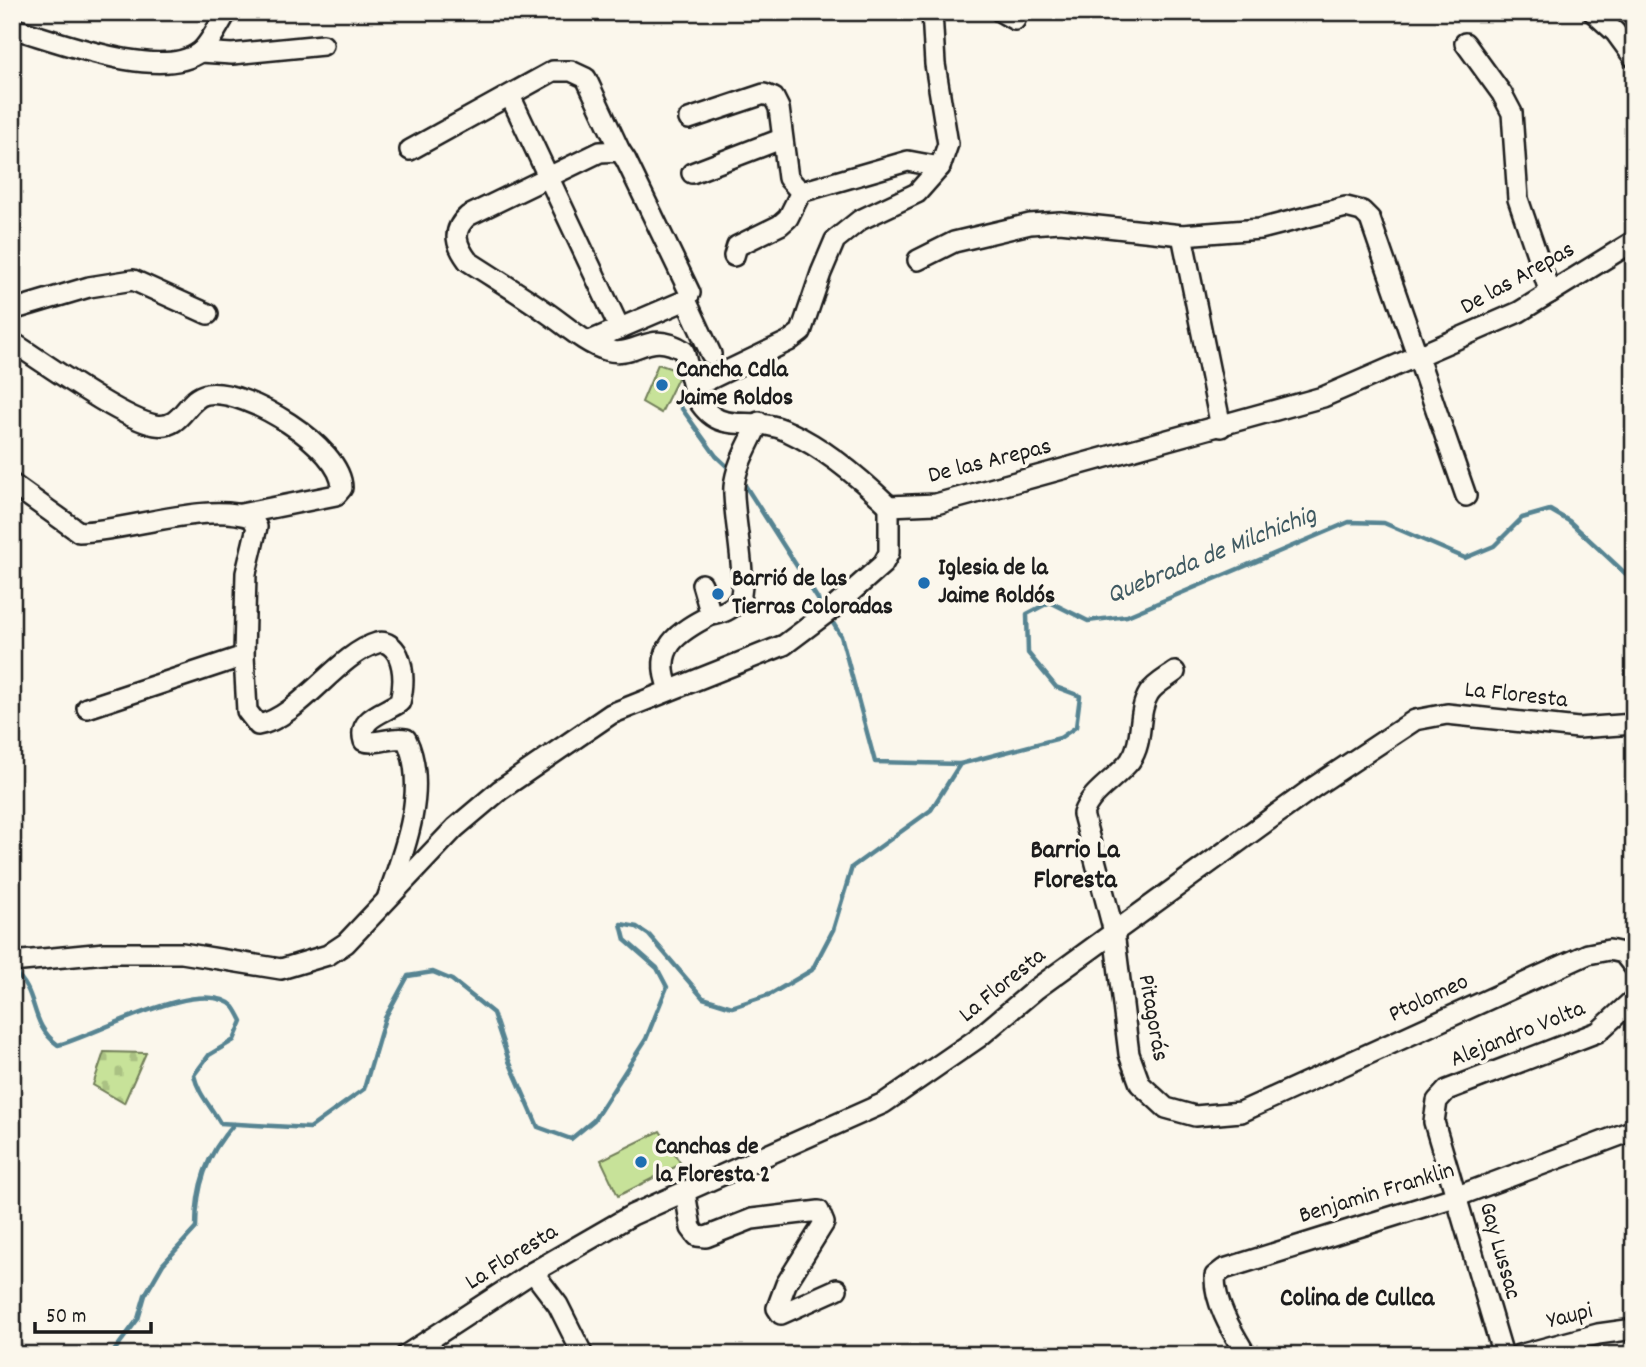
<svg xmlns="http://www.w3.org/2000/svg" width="1646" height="1367" font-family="Dekko,sans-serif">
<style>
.cemetery{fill:url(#cemetery-stones);stroke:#727f5a;stroke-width:2}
.pitch{fill:#c7e299;stroke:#727f5a;stroke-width:2}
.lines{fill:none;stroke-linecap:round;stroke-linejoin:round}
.stream{stroke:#578492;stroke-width:4.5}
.street-casing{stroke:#1c1c1c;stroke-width:24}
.street{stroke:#fbf7ec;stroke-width:19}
.poi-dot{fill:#1f6fb2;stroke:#fbf7ec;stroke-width:2.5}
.labels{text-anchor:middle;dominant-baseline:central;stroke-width:7;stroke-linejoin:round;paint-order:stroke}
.street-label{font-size:24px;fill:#1c1c1c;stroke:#fbf7ec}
.poi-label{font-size:24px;font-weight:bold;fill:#1c1c1c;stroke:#fbf7ec;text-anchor:start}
.water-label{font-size:26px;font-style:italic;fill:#3f5961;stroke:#fbf7ec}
.neighbourhood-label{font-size:26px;font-weight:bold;fill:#1c1c1c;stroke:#fbf7ec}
</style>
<defs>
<pattern id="cemetery-stones" width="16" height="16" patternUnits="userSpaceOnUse" patternTransform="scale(1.75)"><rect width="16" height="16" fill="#c7e299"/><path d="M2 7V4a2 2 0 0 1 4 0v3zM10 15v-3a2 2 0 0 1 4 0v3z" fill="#aac183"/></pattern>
</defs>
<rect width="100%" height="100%" fill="#fbf7ec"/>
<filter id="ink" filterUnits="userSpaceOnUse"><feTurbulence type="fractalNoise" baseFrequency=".0143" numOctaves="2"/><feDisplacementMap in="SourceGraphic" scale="14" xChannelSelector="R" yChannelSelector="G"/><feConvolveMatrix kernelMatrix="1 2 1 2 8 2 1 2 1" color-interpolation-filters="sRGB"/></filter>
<g filter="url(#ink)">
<path class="cemetery" d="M104,1052L146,1053L124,1103L93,1085Z"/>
<g class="pitch">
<path d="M658,364L681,372L661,413L642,402Z"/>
<path d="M660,1131L681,1164L618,1196L601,1160Z"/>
</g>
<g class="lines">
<g class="stream">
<path d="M1632,12L1634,13"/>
<path d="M680,406L716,456L732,471"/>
<path d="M741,479L823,607"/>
<path d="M830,618L841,636L875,762L960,764L1060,738L1076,727L1080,696L1056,687L1028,653L1027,614L1050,602L1088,621L1127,616L1349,522L1384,523L1465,558L1494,546L1522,518L1550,510L1569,521L1626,574L1634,576"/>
<path d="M12,970C41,993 27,1022 58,1045C93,1037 202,974 234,1007C237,1011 240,1017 242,1021L234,1040L209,1055L194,1075C198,1094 211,1106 220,1123L310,1128L364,1089L385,1018L408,976L433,972L452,980L493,1013L509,1061L538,1127L571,1139L594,1120L646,1039L667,987L657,968L625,940L621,924L637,927L649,935L703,998L732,1007L771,994L812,970L833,930L852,867L931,810L960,764"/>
<path d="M111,1355L138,1319L145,1295L163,1264L196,1228C196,1186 206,1155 234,1124"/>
</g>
<g class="street-casing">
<g id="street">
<path d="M932,12L935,64L948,144L940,167L917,193L860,220L835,240L821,273L801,332L789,341L700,384L695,395C720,441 748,412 789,432C826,449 860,478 889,506L936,504L1323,397L1519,312L1634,241"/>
<path d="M1001,12L1015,20"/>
<path d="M1593,12L1615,32L1634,58"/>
<path d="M12,28C55,40 160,82 200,52C210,44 219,24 227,12"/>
<path d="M1465,43L1502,94L1512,113L1518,199L1550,293"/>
<path d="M200,52L232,54L323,45"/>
<path d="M514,104L620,329"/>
<path d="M689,119L764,94L774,98L779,108L788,178L801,192L908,161L940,167"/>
<path d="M410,150L553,71H571L586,78L620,151"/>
<path d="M692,173L781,139"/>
<path d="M1182,235L1221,427"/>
<path d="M734,256L737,246L780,225L788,218L801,192"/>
<path d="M918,260L954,242L1030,224L1060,222L1182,235L1260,229L1346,207L1362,211L1370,219L1466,496"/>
<path d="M686,300L711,354"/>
<path d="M12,310L89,287L133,280L208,314"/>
<path d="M590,341L686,300L690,293L626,160L620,151L600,152L468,216C451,231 456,245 468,261C494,278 521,294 546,312C564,324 585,344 606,350C636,359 649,328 684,351L695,395"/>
<path d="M12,342C45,363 122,419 155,425C183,430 185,398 207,394C246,388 342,447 342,488L336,495L241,514"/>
<path d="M12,484L79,532C128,531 208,501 252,518L257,527L246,573L244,656L247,711L258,725C299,718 338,654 377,643C386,640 394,647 398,655C405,671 404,686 400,702C384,713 357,718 364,741C377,745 391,736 406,739C429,786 405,850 388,896"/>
<path d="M702,584L711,615C721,614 733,609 739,600C749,583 732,512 734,487C736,464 750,443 759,422"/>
<path d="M1175,672C1167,678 1155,684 1149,693C1136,714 1145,740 1130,761C1116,779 1090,792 1083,814L1114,932L1129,1054L1140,1084L1166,1108L1195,1116L1241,1112L1588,954L1609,950L1623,953L1634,967"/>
<path d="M669,689C652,648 678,632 711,615"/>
<path d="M87,708L244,656"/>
<path d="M12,962L105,953H182L281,969L328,955L346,943L455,828L500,790L611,714L784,645L832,609L883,564L889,553V506"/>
<path d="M685,1192L691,1228L697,1236L706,1237L752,1219L819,1211L824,1223L786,1284L777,1308L781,1314L837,1289"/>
<path d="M533,1272L558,1305L583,1355"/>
<path d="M406,1355L533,1272L632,1215L884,1103L978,1038L1036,989L1314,787L1415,720L1447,714L1578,728L1634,724"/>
<path d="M1246,1355C1233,1333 1214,1303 1215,1276L1224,1269L1458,1196L1634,1130"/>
<path d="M1503,1355L1434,1122L1437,1101L1447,1090L1598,1032L1634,999"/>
<path d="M1519,1355L1598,1334L1634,1329"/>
</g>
</g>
<use href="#street" class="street"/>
</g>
</g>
<g class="poi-dot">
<circle cx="662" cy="385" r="7"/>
<circle cx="924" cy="583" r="7"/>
<circle cx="718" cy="594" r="7"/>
<circle cx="641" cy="1162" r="7"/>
</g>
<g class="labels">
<g class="street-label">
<text transform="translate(1518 279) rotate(-29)">De las Arepas</text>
<text transform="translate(990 462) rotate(-14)">De las Arepas</text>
<text transform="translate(1516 696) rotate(6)">La Floresta</text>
<text transform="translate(1003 986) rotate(-39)">La Floresta</text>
<text transform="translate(1429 999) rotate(-25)">Ptolomeo</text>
<text transform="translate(1152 1018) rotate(80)">Pitagorás</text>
<text transform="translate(1518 1035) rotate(-22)">Alejandro Volta</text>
<text transform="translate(1377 1194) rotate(-17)">Benjamin Franklin</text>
<text transform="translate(1499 1251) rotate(74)">Gay Lussac</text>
<text transform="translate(512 1258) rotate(-32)">La Floresta</text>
<text transform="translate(1570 1317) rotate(-14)">Yaupi</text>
</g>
<g class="poi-label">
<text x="676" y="371">Cancha Cdla<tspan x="676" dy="28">Jaime Roldos</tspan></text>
<text x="938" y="569">Iglesia de la<tspan x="938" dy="28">Jaime Roldós</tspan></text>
<text x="732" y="580">Barrió de las<tspan x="732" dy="28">Tierras Coloradas</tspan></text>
<text x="655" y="1148">Canchas de<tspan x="655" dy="28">la Floresta 2</tspan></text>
</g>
<g class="water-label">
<text transform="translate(1212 556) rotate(-22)">Quebrada de Milchichig</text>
</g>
<g class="neighbourhood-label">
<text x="1075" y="851">Barrio La<tspan x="1075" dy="30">Floresta</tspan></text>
<text x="1357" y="1299">Colina de Cullca</text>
</g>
</g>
<rect width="1646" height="1367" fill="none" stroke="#fbf7ec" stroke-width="42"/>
<rect x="21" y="21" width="1604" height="1325" fill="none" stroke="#1c1c1c" stroke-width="2.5" filter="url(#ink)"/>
<path d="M35 1322v10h116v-10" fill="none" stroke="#1c1c1c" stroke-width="3.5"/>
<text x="46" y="1322" font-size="21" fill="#1c1c1c" stroke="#fbf7ec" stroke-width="5" paint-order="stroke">50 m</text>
</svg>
